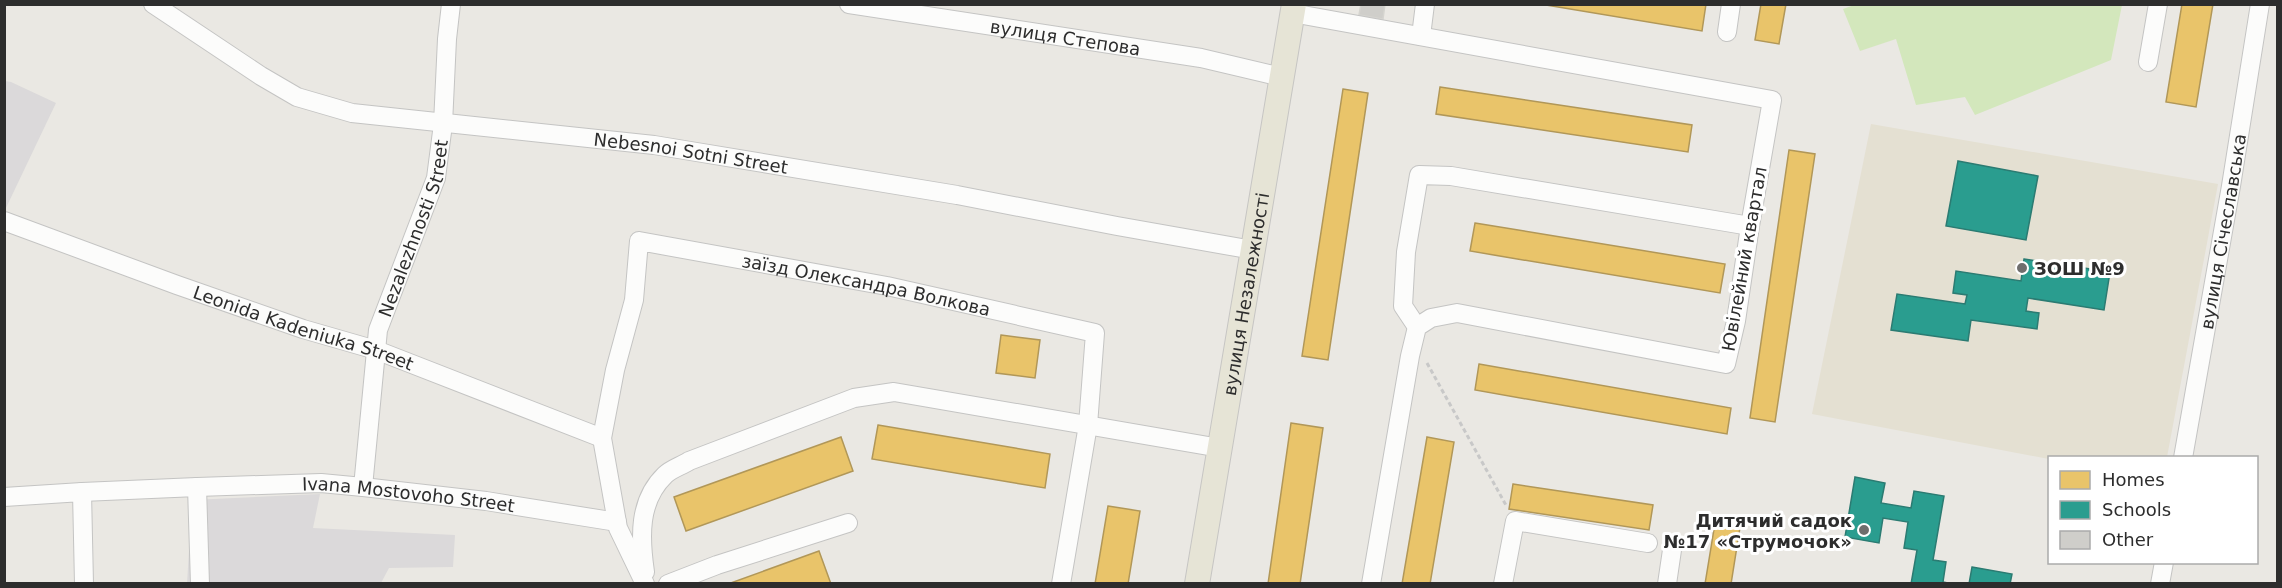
<svg xmlns="http://www.w3.org/2000/svg" width="2282" height="588" font-family="'DejaVu Sans',sans-serif">
<style>
.industrial{fill:#dbd9da}
.education{fill:#e4e0d2}
.pitch{fill:#d3e7bc}
.homes{fill:#e9c46a;stroke:#b19758;stroke-width:1.5}
.schools{fill:#2a9d8f;stroke:#2b7b72;stroke-width:1.5}
.building{fill:#cfceca;stroke:#d5d4cf;stroke-width:1.5}
.lines{fill:none;stroke-linecap:round;stroke-linejoin:round}
.minor-casing{stroke:#c4c4c3;stroke-width:20}
.major-casing{stroke:#c6c5c3;stroke-width:26}
.path{stroke:#c8c8c8;stroke-width:3;stroke-dasharray:4.5 3;stroke-linecap:butt}
.minor{stroke:#fcfcfb;stroke-width:18}
.major{stroke:#e6e4d6;stroke-width:24}
.poi-dot{fill:#6f6e6d;stroke:#fff;stroke-width:2}
.labels{text-anchor:middle;dominant-baseline:central;stroke-width:6;stroke-linejoin:round;paint-order:stroke}
.street-label{font-size:18px;fill:#2d2d2d;stroke:#fff}
.poi-label{font-size:18px;font-weight:bold;fill:#2d2d2d;stroke:#fff;text-anchor:start}
</style>
<rect width="100%" height="100%" fill="#eae8e3"/>
<g class="industrial">
<path d="M5,81L11,82L56,103L5,210Z"/>
<path d="M320,494L313,528L455,535L453,567L389,568L381,583L187,584L192,500Z"/>
</g>
<path class="education" d="M1871,124L2218,184L2167,457L2049,459L1812,414Z"/>
<path class="pitch" d="M1857,4H2122V5L2111,60L1975,115L1965,97L1916,105L1896,39L1860,51L1843,9Z"/>
<g class="homes">
<path d="M1540,4H1706L1702,31Z"/>
<path d="M1761,4H1786L1779,44L1755,40Z"/>
<path d="M2182,4H2213L2196,107L2166,102Z"/>
<path d="M1440,87L1692,125L1688,152L1436,114Z"/>
<path d="M1343,89L1368,93L1328,360L1302,356Z"/>
<path d="M1789,150L1815,154L1775,422L1750,418Z"/>
<path d="M1475,223L1725,264L1720,293L1470,251Z"/>
<path d="M1001,335L1040,340L1035,378L996,373Z"/>
<path d="M1479,364L1731,408L1727,434L1475,390Z"/>
<path d="M1291,423L1323,428L1300,584H1268Z"/>
<path d="M878,425L1050,454L1045,488L872,459Z"/>
<path d="M841,437L853,471L686,531L674,497Z"/>
<path d="M1427,437L1454,442L1430,584H1402Z"/>
<path d="M1513,484L1653,505L1649,530L1509,509Z"/>
<path d="M1108,506L1140,511L1128,584H1095Z"/>
<path d="M1716,517L1741,521L1731,584H1705Z"/>
<path d="M819,551L831,584H728Z"/>
</g>
<g class="schools">
<path d="M1958,161L2038,176L2026,240L1946,226Z"/>
<path d="M2024,259L2110,272L2104,310L2028,298L2026,311L2039,313L2037,329L1971,320L1968,341L1891,330L1897,294L1965,304L1967,295L1953,293L1956,271L2021,281Z"/>
<path d="M1855,477L1885,483L1881,503L1911,508L1914,491L1944,496L1933,560L1946,562L1943,582L1953,584H1911L1917,550L1904,548L1908,522L1883,518L1879,543L1845,537Z"/>
<path d="M1972,567L2012,574L2010,584H1969Z"/>
</g>
<path class="building" d="M1361,4H1385L1383,19L1359,15Z"/>
<g class="lines">
<g class="minor-casing">
<g id="minor">
<path id="s1" d="M153,4L261,76L297,97L352,113L654,145L957,195L1117,226L1253,250"/>
<path id="s2" d="M849,4L1201,58L1282,77"/>
<path d="M1292,13L1772,100L1750,226L1736,321L1726,364L1457,313L1431,318L1417,327L1410,356L1371,584"/>
<path d="M1727,32L1731,4"/>
<path d="M1421,36L1425,4"/>
<path d="M2148,62L2158,4"/>
<path id="s3" d="M4,221L177,285L303,329L376,350L602,438"/>
<path d="M1417,327L1403,306L1406,252L1419,175L1451,176L1750,226"/>
<path id="s4" d="M2183,458L2231,186L2260,4"/>
<path id="s5" d="M197,487L321,483L363,487L486,501L617,522"/>
<path id="s6" d="M363,487L378,330L436,178L443,124L447,39L451,4"/>
<path d="M82,492L197,487L200,584"/>
<path d="M4,497L82,492L84,584"/>
<path d="M645,572C640,538 638,501 665,475C671,469 681,466 689,461L854,398L894,392L1220,448"/>
<path id="s7" d="M645,584L618,528L602,438L615,370L634,300L639,241L887,286L1095,333L1088,425L1061,584"/>
<path d="M668,584L717,565L848,523"/>
<path d="M1503,584L1515,521L1648,543"/>
<path d="M1667,584L1672,550"/>
<path d="M2160,584L2164,562"/>
</g>
</g>
<g class="major-casing">
<g id="major">
<path id="s8" d="M1197,584L1294,4"/>
</g>
</g>
<path class="path" d="M1427,363L1507,507"/>
<use href="#minor" class="minor"/>
<use href="#major" class="major"/>
</g>
<g class="poi-dot">
<circle cx="2022" cy="268" r="6"/>
<circle cx="1864" cy="530" r="6"/>
</g>
<g class="labels">
<g class="street-label">
<text stroke="none"><textPath href="#s2" startOffset="219">вулиця Степова</textPath></text>
<text stroke="none"><textPath href="#s1" startOffset="570">Nebesnoi Sotni Street</textPath></text>
<text stroke="none"><textPath href="#s6" startOffset="266">Nezalezhnosti Street</textPath></text>
<text stroke="none"><textPath href="#s4" startOffset="230">вулиця Січеславська</textPath></text>
<text transform="translate(1744 259) rotate(-80)">Ювілейний квартал</text>
<text stroke="none"><textPath href="#s7" startOffset="586">заїзд Олександра Волкова</textPath></text>
<text stroke="none"><textPath href="#s8" startOffset="294">вулиця Незалежності</textPath></text>
<text stroke="none"><textPath href="#s3" startOffset="318">Leonida Kadeniuka Street</textPath></text>
<text stroke="none"><textPath href="#s5" startOffset="212">Ivana Mostovoho Street</textPath></text>
</g>
<g class="poi-label">
<text x="2034" y="268">ЗОШ №9</text>
<text x="1852" y="520" text-anchor="end">Дитячий садок<tspan x="1852" dy="21">№17 «Струмочок»</tspan></text>
</g>
</g>
<rect width="2282" height="588" fill="none" stroke="#2d2d2d" stroke-width="12"/>
<rect x="2048" y="456" width="210" height="108" fill="#ffffff" stroke="#ababab" stroke-width="1.5"/>
<rect x="2060" y="471" width="30" height="18" fill="#e9c46a" stroke="#ababab" stroke-width="1.5"/>
<text x="2102" y="486" font-size="18" fill="#2d2d2d">Homes</text>
<rect x="2060" y="501" width="30" height="18" fill="#2a9d8f" stroke="#ababab" stroke-width="1.5"/>
<text x="2102" y="516" font-size="18" fill="#2d2d2d">Schools</text>
<rect x="2060" y="531" width="30" height="18" fill="#cfceca" stroke="#ababab" stroke-width="1.5"/>
<text x="2102" y="546" font-size="18" fill="#2d2d2d">Other</text>
</svg>
